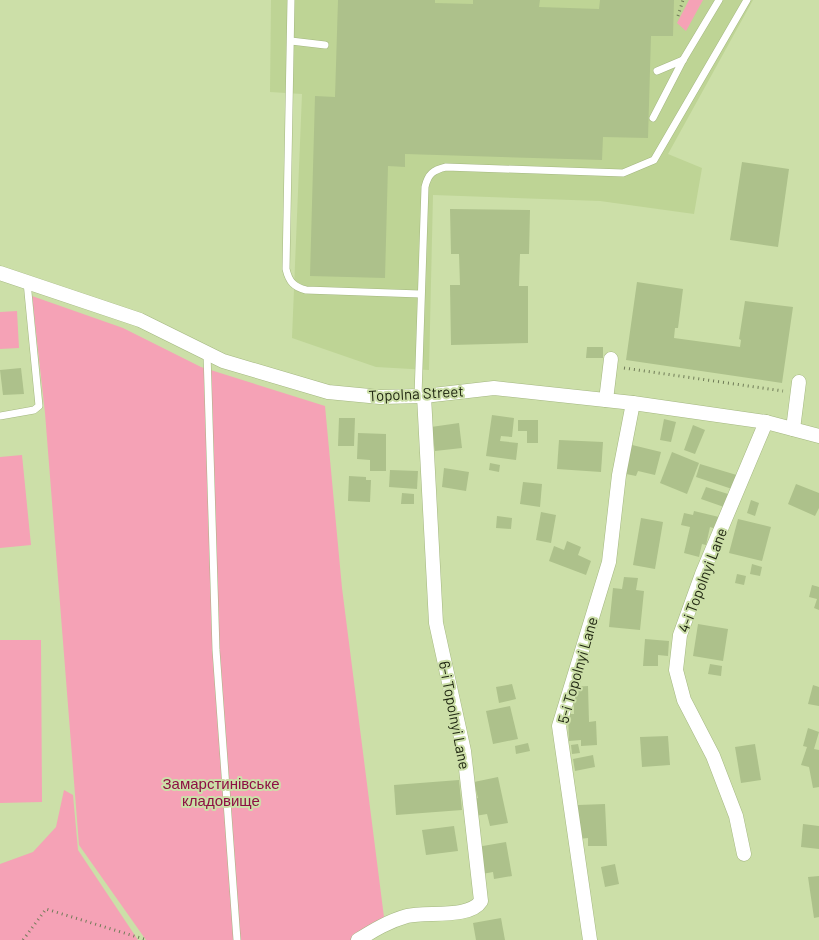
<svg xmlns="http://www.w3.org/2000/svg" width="819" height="940" font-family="Barlow,sans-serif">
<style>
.built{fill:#bed495}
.green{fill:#f5a2b6}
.building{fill:#adc18b}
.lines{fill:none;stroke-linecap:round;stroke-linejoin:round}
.lane-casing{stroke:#a4b781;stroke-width:8}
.street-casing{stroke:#a4b781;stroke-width:15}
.path{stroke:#6f7b57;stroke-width:3;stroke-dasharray:1 4;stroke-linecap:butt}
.lane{stroke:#fff;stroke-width:7}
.street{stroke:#fff;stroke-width:14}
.labels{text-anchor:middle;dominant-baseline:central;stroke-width:4;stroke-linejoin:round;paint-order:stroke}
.street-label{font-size:15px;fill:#202712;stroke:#ccdfa8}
.park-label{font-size:15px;fill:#8d0f43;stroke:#ccdfa8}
</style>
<rect width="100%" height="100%" fill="#ccdfa8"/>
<path class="built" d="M271,0H753L668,154L702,168L694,214L600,201L433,195L429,370L376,367L292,338L302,94L270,92Z"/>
<g class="green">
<path d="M689,0H703L686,31L677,23Z"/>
<path d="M32,296L123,328L201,367L325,406L342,588L385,925L359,940H146L79,845L45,413Z"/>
<path d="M17,311L19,348L0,349V312Z"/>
<path d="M22,455L31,545L0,548V457Z"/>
<path d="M0,640H41L42,802L0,803Z"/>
<path d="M64,790L73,795L78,850L138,940H0V864L33,852L56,827Z"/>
</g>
<g class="building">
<path d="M338,0H435V3L473,4V0H540L539,7L599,9L600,0H674L673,36H651L648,138L603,137L602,160L405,154V167L388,166L385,278L310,276L315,96L335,97Z"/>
<path d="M742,162L789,169L778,247L730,240Z"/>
<path d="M450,209L530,210L529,254H520L519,286H528V343L451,345L450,285H460L459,254H451Z"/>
<path d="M637,282L683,289L678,328H675L674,338L740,347L741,340L739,339L745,301L793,307L782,383L626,360Z"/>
<path d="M587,347H603V358H586Z"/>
<path d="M21,368L24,394L3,395L0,370Z"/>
<path d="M492,415L514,418L512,437L501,436L500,441L518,443L516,460L486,456Z"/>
<path d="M339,418H355L354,446H338Z"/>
<path d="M664,419L676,422L671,442L660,440Z"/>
<path d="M518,420H538V443H527V431H518Z"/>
<path d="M459,423L462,448L435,451L431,427Z"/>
<path d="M693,425L705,430L695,454L684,450Z"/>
<path d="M358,433L386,434V471H370V460L357,459Z"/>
<path d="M559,440L603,442L601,472L557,469Z"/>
<path d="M628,444L661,452L655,475L638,471L636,476L621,473Z"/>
<path d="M672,452L699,463L687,494L660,483Z"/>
<path d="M490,463L500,465L499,472L489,470Z"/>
<path d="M700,464L740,476L735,490L696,477Z"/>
<path d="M444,468L469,472L466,491L442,487Z"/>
<path d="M390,470L418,471L417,489L389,487Z"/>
<path d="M349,476L366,477V480H371L370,502L348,501Z"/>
<path d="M523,482L542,484L540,507L520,504Z"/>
<path d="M796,484L819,493V508L815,516L788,504Z"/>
<path d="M706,487L728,494L724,507L701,499Z"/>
<path d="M402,493L414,494V504H401Z"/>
<path d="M751,500L759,503L755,516L747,513Z"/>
<path d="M694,511L719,517L716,529L710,527L706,545L702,544L699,557L684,553L690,527L681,525L684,513L693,515Z"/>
<path d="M541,512L556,515L551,543L536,540Z"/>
<path d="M497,516L512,518L511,529L496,528Z"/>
<path d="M641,518L663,522L655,569L633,565Z"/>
<path d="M738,519L771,527L762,561L729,553Z"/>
<path d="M567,541L581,547L578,555L591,561L586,575L549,561L554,546L564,550Z"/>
<path d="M752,564L762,567L760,576L750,574Z"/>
<path d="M737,574L746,576L744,585L735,583Z"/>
<path d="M624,577L638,578L636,590L644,591L640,630L609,627L613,588L622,589Z"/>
<path d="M812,585L819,587V610L814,608L817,599L809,597Z"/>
<path d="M698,624L728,629L723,661L693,656Z"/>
<path d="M645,639L669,641L668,656L658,655V666H643Z"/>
<path d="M710,664L722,666L721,676L708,674Z"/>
<path d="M512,684L516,699L499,703L496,687Z"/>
<path d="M813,685L819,687V706L808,704Z"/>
<path d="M588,686L589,722L596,721L597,745L581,746V740L569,741L568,714H574L573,687Z"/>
<path d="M510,706L518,739L493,744L486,711Z"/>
<path d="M808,728L819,732L814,749L819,750V787L813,788L809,767L801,765L807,747L803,746Z"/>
<path d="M668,736L670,765L642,767L640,737Z"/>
<path d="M528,743L530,751L516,754L515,746Z"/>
<path d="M578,744L580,753L572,754L571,745Z"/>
<path d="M755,744L761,780L741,783L735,747Z"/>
<path d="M593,755L595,767L575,771L573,759Z"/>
<path d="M498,777L508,823L490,826L487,814L475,816L471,800L478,798L474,782Z"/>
<path d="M459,780L462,810L396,815L394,785Z"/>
<path d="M605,804L607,846H588V838L579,839L578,805Z"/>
<path d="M803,824L819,826V849L801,847Z"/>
<path d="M454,826L458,851L426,855L422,830Z"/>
<path d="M506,842L512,876L494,879L493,872L482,874L477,847Z"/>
<path d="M615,864L619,884L605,887L601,867Z"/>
<path d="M819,876V917L814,918L808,877Z"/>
<path d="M501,918L505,940H476L473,923Z"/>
</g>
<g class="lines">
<g class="lane-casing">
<g id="lane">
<path d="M291,0L286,269C289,282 294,287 306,290L420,294"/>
<path d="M291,41L325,45"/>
<path d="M657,71L683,60"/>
<path d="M653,118L683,60L719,0"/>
<path d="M207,353L216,650L237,940"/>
<path d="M418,396L425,187C428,174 433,170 446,167L623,173L654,160L747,0"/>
<path d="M0,416L34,410L39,406L27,282"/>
</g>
</g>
<g class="street-casing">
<g id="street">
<path d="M0,273L140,320L223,361L328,392L380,397L424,396L494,388L633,403L766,422L819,436"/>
<path d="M606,400L611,359"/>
<path d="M793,429L799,382"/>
<path d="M744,854L736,816L713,756L684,700L676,670L680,635L702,574L766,422"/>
<path d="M358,940C374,930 389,921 407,916C426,911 470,919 481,901L464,751L436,623L424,396"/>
<path d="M590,940L559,726L609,562L619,475L633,403"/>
</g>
</g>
<g class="path">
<path d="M678,16L683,0"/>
<path d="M624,368L783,391"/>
<path d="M23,940L46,909L147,940"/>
</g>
<use href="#lane" class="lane"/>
<use href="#street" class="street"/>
</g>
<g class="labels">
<g class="street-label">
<text transform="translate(416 393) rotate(-3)">Topolna Street</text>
<text transform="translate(702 580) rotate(-69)">4-i Topolnyi Lane</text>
<text transform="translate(577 670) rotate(-74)">5-i Topolnyi Lane</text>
<text transform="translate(455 715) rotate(79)">6-i Topolnyi Lane</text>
</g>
<g class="park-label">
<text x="221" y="783">Замарстинівське<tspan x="221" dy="17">кладовище</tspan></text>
</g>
</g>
</svg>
